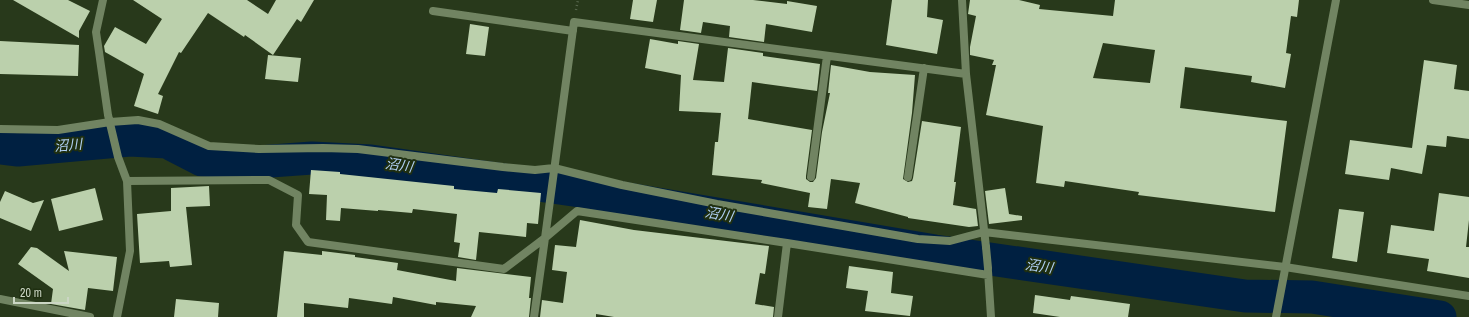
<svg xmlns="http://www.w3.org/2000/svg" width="1469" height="317" viewBox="0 0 1469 317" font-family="'Archivo Narrow','Noto Sans JP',sans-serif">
<rect width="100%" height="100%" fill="#28391b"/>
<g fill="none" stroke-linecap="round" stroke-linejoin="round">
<path stroke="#002041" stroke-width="33" d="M0,148L18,150L130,140L167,142L202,160L244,163L312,158L371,161L580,191L935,251L1245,296L1312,297L1440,317"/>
</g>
<path fill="#bbd0ac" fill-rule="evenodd" d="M13,0H68L90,11L79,31V38Z
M133,0H247L268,14L276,0H314L301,22L297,19L273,55L245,35L244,37L208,13L181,53L179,52L158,94L163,96L158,114L134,106L144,74L105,52L104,46L115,27L146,44L162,19Z
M633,0H657L653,22L630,19Z
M684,0H753L787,4V1L817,6L812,32L766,24L764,42L729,37L730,26L703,22L701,33L680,30Z
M892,0H928L927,17L943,20L937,54L886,45Z
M970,0H1019L1040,5L1039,9L1113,16L1115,0H1299L1297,17L1291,16L1286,53L1291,54L1285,88L1251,82L1252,76L1185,67L1180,108L1287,121L1275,212L1138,195L1139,192L1065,181L1064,187L1036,183L1043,126L986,115L996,65H992L994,60L970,55V47L976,16L968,14ZM1103,43L1155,50L1150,83L1093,78Z
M470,24L489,27L485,56L466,54Z
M650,39L678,44V41L699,44L693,80L724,82L728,48L763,53V56L820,64L817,91L752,82L748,119L812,130L806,176V179L810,182H813L816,178L822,132L830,93H828L831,65L870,72L915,75L912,113L903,179L908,182L912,181L913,178L922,121L961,127L954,182H956L953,205L976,209L978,226L969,227L908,218V217L855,203L860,183L831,179L827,209L808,207L810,193L761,183L762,180L712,175L715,142H718L721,113L679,111L681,75L645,68Z
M0,41L79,45L78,76L0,74Z
M268,55L301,58L298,82L265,79Z
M1424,60L1457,65L1454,89L1469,91V139L1447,136L1446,147L1427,145L1422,174L1391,168L1389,180L1345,174L1350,140L1412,148Z
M311,170L340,172V174L454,186V189L497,193L498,189L541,193L538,224L527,223L526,237L479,232L476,260L458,257L460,243L454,242L457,214L413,209L412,213L378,210V211L341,208L340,221L326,220L327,195L309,194Z
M209,186L210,206L186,207L192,265L170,267L169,261L140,263L137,214L171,211V188Z
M95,188L103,220L59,231L51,199Z
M1005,188L1009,214L1022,216V220L989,224L985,191Z
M5,191L33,203L44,200L31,231L0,218V202Z
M1439,193L1469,197V220L1466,247H1469V278L1427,271L1429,259L1387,253L1391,225L1434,231Z
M1339,209L1364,212L1357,262L1332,258Z
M580,220L634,230L769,246L765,274L760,273L755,304L774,307L773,317H614L596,314V317H540L542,300L563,303L567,272L552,270L555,245L576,247Z
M31,247L37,248L69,271L64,251L117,257L113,291L88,288L85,310L51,304L53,289L18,264Z
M284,251L322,255V251L355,255V257L398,263L397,270L456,281L457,268L531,277L529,298H531L529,317H471L476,306L436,302V305L393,297L392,304L349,298L348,308L304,303V317H277Z
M849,266L893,272L891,293L913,296L910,316L865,311L868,291L846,288Z
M1035,295L1070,300L1071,296L1130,304L1128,317H1060L1033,313Z
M176,299L219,303L218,317H174Z"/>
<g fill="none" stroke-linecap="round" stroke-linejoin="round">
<path stroke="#59684e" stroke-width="2.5" stroke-dasharray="1 3" stroke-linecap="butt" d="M576,10L578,0"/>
<path stroke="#718462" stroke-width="8" d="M103,0L96,32L99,52L108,115L118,157L127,181L130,251L117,317
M962,0L966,74L986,247
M1433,0L1469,5
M433,11L573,31
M0,129L58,130L110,122L138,120L159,124L209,146L259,149L323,148L358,149L503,167L535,170L554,168L622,185L717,204L918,239L950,241L984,232L1285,267L1469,296
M811,177L827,56
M908,177L924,68
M127,181L269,180L298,195L296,225L308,242L504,269L545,238L574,22L966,74
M787,243L988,275
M988,271L991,317
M0,299L90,317
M534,317L545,238L577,211L787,243L778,317"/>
<path stroke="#718462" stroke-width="8" d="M986,247L988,268"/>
<path stroke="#718462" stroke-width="8" d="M1276,317L1336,0"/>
</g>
<g text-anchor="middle" stroke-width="4" stroke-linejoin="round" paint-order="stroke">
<g font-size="14" font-style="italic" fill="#b1d0f4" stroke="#1f2f11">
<text transform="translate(68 145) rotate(-5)" y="5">沼川</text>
<text transform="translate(399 165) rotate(8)" y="5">沼川</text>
<text transform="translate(719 214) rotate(10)" y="5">沼川</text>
<text transform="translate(1039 266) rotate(8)" y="5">沼川</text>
</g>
</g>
<path d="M14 297v6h54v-6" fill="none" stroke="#cbd6c4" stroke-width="2"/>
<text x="20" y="297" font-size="12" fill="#cbd6c4" stroke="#1f2f11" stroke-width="3" paint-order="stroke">20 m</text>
</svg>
